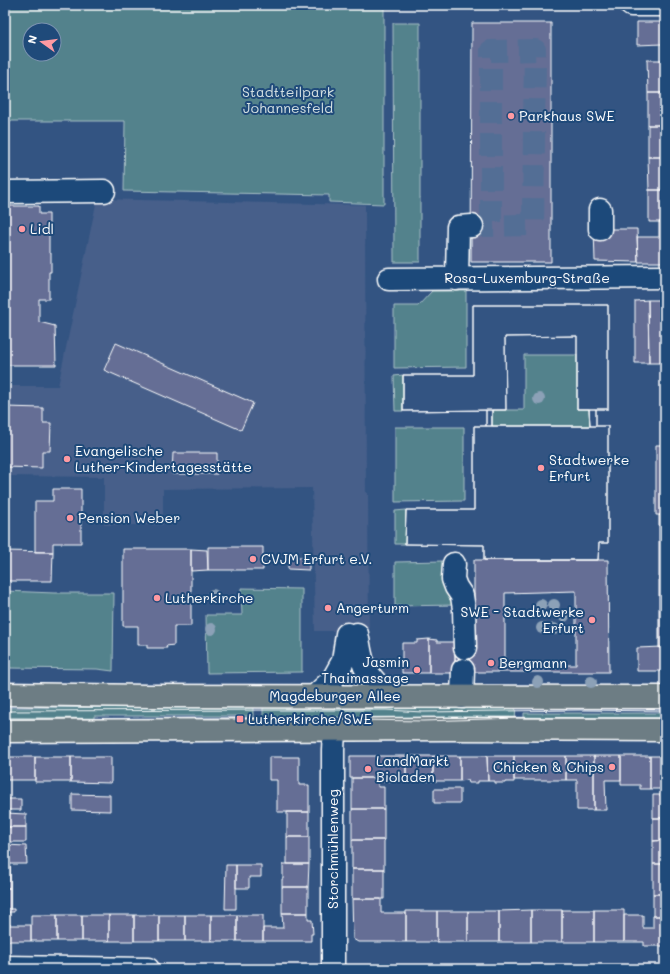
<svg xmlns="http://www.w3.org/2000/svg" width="670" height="974" viewBox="0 0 670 974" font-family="Mali,sans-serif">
<rect width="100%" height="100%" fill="#335482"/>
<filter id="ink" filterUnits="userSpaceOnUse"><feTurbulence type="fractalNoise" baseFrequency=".025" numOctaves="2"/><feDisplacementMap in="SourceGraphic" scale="8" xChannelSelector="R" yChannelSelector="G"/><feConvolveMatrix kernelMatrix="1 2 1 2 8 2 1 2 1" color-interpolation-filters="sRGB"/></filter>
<g filter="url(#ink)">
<path fill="#465f8a" d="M97,199L365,205L366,493H368L369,631H315L312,488L163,489V525H104V477L5,476V386H58Z"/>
<path fill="#53828c" stroke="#a9c0c6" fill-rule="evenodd" d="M5,5H381L384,8V204L329,202V195L124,191L125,121H5ZM30,30H54V54H30Z
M393,23H420V262H394Z
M432,291H466V367L394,368V306H418Z
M524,355H577V409H589L590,426H492V410H524Z
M403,375V411H395L394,376Z
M395,427H464V501L395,502Z
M406,510L405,544H395V511Z
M443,561V572L457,605L395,606V562Z
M241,588L302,589V672L207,673L206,615H242Z
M5,591L54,593H114L113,671L97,669L8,668L5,667Z
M263,702H516L515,724L263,727Z
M163,705H253V716H94V721H5V708L162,707Z
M524,713H665V721H524Z"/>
<path fill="#656e95" stroke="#fff" fill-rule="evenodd" d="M637,22H665V60H662V44L637,45Z
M472,23H551V262H471Z
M647,60H665V93H648Z
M648,93H665V125H648Z
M648,125H665V157H648Z
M648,157H665V190H649Z
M649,190H665V222H649Z
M5,206H39V214H49V253H51V272H49V299H39V322L55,326L56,365H5Z
M659,222H665V262H638L637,237H659Z
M594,229H637L638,262L595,261Z
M648,300H665V363H649Z
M648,300L649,363H635V301Z
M473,305H608V409H596V426H608V543H599L598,560H484V545L405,544L406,510H474V426H486V410L403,411V375H473ZM577,336V409H589L590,426H492V410H506L505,337Z
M473,305H608V409H577V336L505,337L506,410L403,411V375H473Z
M116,343L253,403L241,430L104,370Z
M5,407L43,408V423H51L50,451H42V468L5,467Z
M589,409H596V426H590Z
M486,410H492V426H486Z
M474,426H608V543H599L598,560H484V545L405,544L406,510H474Z
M656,445H665V515H656Z
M173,453H217V474H172Z
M53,489H81V543H53V552H35V501H53Z
M659,515H665V647L659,648Z
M208,547H263V570H208Z
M123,549H191V626H174V645L166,646L167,648H147V645H138V626H123Z
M191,549L207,550L208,570L191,571Z
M5,551L53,552L52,581H5Z
M288,557H309V570L288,569Z
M474,560H608L609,672H474L455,670V648H474ZM576,591V665H505V593Z
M429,639L437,640V642H455V673H429Z
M429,639V673H402V643H417V640Z
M662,647L663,671H637V648Z
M350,756H406V781H378V778H350Z
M406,756H433V781H406Z
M433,756H460V781H433Z
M460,756H487L488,781H478V783H469L468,780L460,781Z
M487,756H514V782H505V783H495V781H488Z
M514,756H566V780H514Z
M566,756H594V810H577V780H566Z
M594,756H621V780H605L606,810H594Z
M621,756H650V789H640V785H621Z
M650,756H665V785H662V789H650Z
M5,757H7V780H5Z
M7,757H35V780H7Z
M35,757H71V782H35Z
M71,757H111V783L71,782Z
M269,757H299V785H309V812H277V780H269Z
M352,778H378V787H384V809H352Z
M434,789H460V803H434Z
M72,794L110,795V811L72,810Z
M653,795H665V818H653Z
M5,799H21V810H5Z
M352,809H384V840H352Z
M287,812H309V837H287Z
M5,813L26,814V827H5Z
M653,818H665V840L653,841Z
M5,827H26V842H5Z
M287,837H309V864H287Z
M352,840H384V869H352Z
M665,840V864H653V841Z
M5,845L26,846L27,864H5Z
M5,864H10V888H5Z
M283,864H309L308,887H282V879H283Z
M653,864H665V894H653Z
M226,865H236V909H225Z
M236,865H261V877H249V888H236Z
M352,869H384V899H352Z
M282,887H308V913H282Z
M5,888H10V909H14V912H5Z
M653,894H665V916H653Z
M352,899H381V913H406V942H358L353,939Z
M531,910H562V942H531Z
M531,910V942H499V911Z
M562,910H594V942H562Z
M594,910H624V942H594Z
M406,911H437V942H406Z
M437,911H468V942H437Z
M468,911H499V942H468Z
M5,912H9V925H31V941H5Z
M282,913H308V920H312L313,934H311V941H263V928H283Z
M31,915H57V941H31Z
M57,915H82V941H57Z
M82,915H109V941H82Z
M109,915H134V941H109Z
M134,915H159V941H134Z
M159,915H185V941H159Z
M185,915H211V941H185Z
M211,915H237V941H211Z
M237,915H263V941H237Z
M624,915H643V928H653V916H665V946H644V942H624Z"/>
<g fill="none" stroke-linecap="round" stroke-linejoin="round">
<path stroke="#526e95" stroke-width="22" stroke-dasharray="22 11" stroke-linecap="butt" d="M472,226L533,225L535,50L491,51V225"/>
<defs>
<path id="minor" d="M631,5H665
M5,192L104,191
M600,210V229
M389,279L665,277
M457,279L458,227L472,226
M454,564L453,579L456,587L462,596L464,609L465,648
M357,634C359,643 360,653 363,662C367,675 379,687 390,696
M315,696L333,679L343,661L347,634
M462,697L463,670
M5,967L148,969
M333,969V751L334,729"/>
<path id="major" d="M5,694L149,696L665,697
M5,731L450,729L665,730"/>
</defs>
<use href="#minor" stroke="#fff" stroke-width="25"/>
<use href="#major" stroke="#fff" stroke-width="25"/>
<use href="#minor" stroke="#1f4a7a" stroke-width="22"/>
<use href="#major" stroke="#6d7d84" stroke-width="22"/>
<path stroke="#fff" stroke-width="1" d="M5,711L286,710H386L423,712L580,710L665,711
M5,718L240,719H286L423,721L519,718H665"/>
</g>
<g fill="#8ca1b7">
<circle cx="539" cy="399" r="6"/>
<circle cx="213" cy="595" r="6"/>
<circle cx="541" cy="605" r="6"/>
<circle cx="554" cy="605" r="6"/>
<circle cx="564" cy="616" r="6"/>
<circle cx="542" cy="628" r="6"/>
<circle cx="211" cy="629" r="6"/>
<circle cx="554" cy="629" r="6"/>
<circle cx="538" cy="682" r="6"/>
<circle cx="591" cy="682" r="6"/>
</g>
</g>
<g fill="#ff9aa2" stroke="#1f4a7a" stroke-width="1.5">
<circle cx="511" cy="116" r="4"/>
<circle cx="22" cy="229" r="4"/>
<circle cx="67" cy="459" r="4"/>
<circle cx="541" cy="468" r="4"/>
<circle cx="70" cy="518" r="4"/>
<circle cx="253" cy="559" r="4"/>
<circle cx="157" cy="598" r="4"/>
<circle cx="328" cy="608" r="4"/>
<circle cx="592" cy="620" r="4"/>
<circle cx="491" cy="663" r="4"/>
<circle cx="417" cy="670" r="4"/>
<rect x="236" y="715" width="8" height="8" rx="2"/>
<circle cx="612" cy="767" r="4"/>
<circle cx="368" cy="769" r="4"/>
</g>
<g text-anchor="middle" stroke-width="4" stroke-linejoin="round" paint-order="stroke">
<g font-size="14" fill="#d4e0e2" stroke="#1f4a7a">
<text x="288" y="97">Stadtteilpark<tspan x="288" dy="16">Johannesfeld</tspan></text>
</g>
<g font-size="14" fill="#fff" stroke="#1f4a7a" text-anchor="start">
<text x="519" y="121">Parkhaus SWE</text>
<text x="30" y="234">Lidl</text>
<text x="75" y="456">Evangelische<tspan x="75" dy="16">Luther-Kindertagesstätte</tspan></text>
<text x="549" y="465">Stadtwerke<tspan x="549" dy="16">Erfurt</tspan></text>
<text x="78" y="523">Pension Weber</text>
<text x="261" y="564">CVJM Erfurt e.V.</text>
<text x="165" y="603">Lutherkirche</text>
<text x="336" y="613">Angerturm</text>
<text x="584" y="617" text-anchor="end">SWE - Stadtwerke<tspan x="584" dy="16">Erfurt</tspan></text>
<text x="409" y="667" text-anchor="end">Jasmin<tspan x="409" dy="16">Thaimassage</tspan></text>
<text x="499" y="668">Bergmann</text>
<text x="248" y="724">Lutherkirche/SWE</text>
<text x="376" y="766">LandMarkt<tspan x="376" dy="16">Bioladen</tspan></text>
<text x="604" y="772" text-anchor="end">Chicken &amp; Chips</text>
</g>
<g font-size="14" fill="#fff" stroke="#1f4a7a">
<text x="527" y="283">Rosa-Luxemburg-Straße</text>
<text x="335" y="701">Magdeburger Allee</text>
<text transform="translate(333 849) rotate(-90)" y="5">Storchmühlenweg</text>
</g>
</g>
<rect width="670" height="974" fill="none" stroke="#1f4a7a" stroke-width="20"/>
<rect x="10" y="10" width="650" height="954" fill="none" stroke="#fff" stroke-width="1.5" filter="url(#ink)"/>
<g transform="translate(42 42) rotate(284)"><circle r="19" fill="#1f4a7a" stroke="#7992af"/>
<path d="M0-3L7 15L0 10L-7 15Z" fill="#ff9aa2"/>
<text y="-6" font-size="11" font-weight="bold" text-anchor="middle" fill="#ffffff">N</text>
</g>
</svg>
